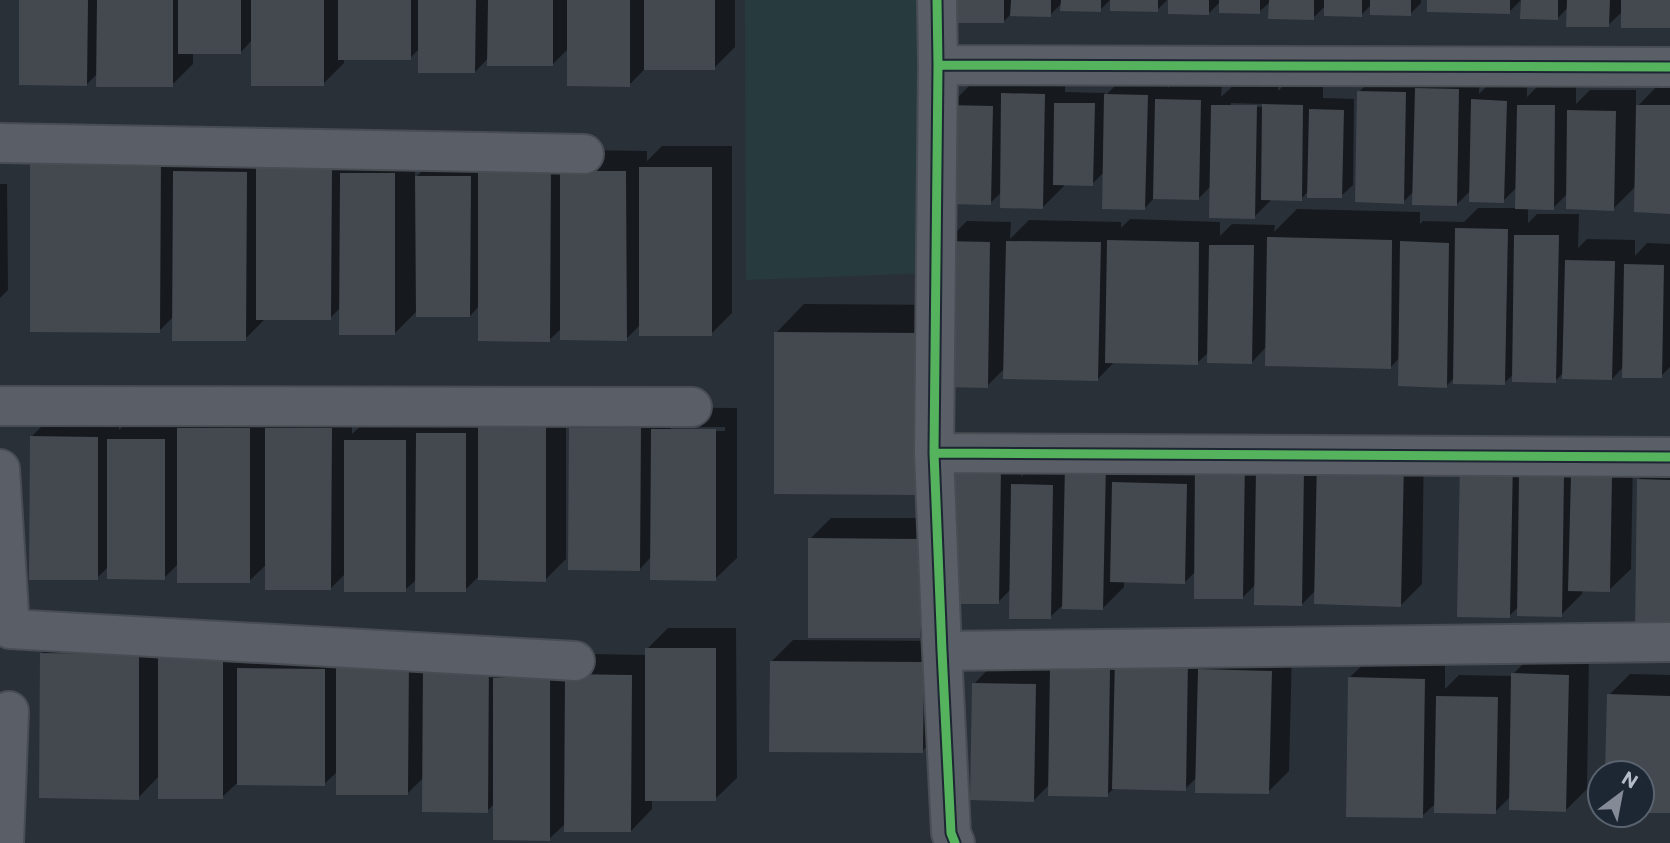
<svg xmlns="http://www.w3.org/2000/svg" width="1670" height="843" viewBox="0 0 1670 843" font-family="Commissioner,sans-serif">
<rect width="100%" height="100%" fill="#2a3038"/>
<path fill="#273a3e" d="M745,0H946L955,272L746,280Z"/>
<path fill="#0007" fill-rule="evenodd" d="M20,0H735V47L714,68H646L629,85L569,48L552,65L489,57L475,72L420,48L410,58H344V63L323,84L253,39L241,52H193V64L172,85L98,73L87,84Z
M957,0H1110L1100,10L1062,3L1050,15H1010L1003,22Z
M1112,0H1167L1157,10Z
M1170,0H1421V3L1410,14L1372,4L1361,15L1326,5L1313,18L1271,1L1259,12L1221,1L1208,14Z
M1429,0H1521L1509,12Z
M1523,0H1670V27L1623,11L1608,25L1568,7L1557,19Z
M1480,68L1479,94L1494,79L1527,80V97L1540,84L1576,85V104L1590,90H1636V108L1659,84L1670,85V212L1636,186L1613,209L1568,193L1553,208L1528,207V223L1537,214H1579L1578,248L1587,239L1635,240V256L1647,243L1670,244V367L1661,376L1624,366L1612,379L1564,372L1555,381L1514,374L1504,383L1455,377L1446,386L1400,357L1390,368L1267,346L1252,362L1209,352L1197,363L1115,361L1097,380L1005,368L987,386L776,333L804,304L945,305L946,242L967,221L1011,222L1010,239L1029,220L1121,222V228L1130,219L1220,222V236L1232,224L1275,225L1274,232L1297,209L1420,212V224L1423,221L1464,222L1478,208H1517V187L1503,201L1471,190L1457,204L1414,191L1403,202L1359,92L1380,71Z
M1024,72L1065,73V92L1105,93V96L1127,74H1168V88L1178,79L1222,80L1221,97L1234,85H1278V91L1285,84H1323V98L1354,99L1353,185L1341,196L1309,190L1301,199L1273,198L1254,217L1211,186L1199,198L1155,197L1145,208L1104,172L1092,184L1064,183V186L1043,207L1002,192L990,203L949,106L970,85L1011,86ZM1231,103L1266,104V107H1231Z
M662,146H732V313L711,334L640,325L626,339L562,328L549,340L480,305L470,316L418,310L394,334L341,307L330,318H266L245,339L174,316L159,331L32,159L415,152V178L438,155L583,150L647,151V161Z
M0,184H7L8,290L0,298Z
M566,398V559L545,580L480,575L465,590L417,579L405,590L346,573L330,589L267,564L249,581L178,564L164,578L108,567L97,578L31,437L52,416L119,417V430L130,419L270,407V426L288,408H352V434L367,420Z
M592,407L737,408V558L715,579L652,556L640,569L570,428ZM671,427H725V431H671Z
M1424,441L1422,584L1401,605L1316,590L1301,605L1256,584L1242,598L1196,571L1185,582L1124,580V587L1103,608L1064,604L1050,617L1011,589L998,602L956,468L1021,448V477L1034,464Z
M1633,455L1631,569L1609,590H1583L1582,594L1561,615L1519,606L1509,616L1461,460Z
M1660,458L1670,459V628L1638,480Z
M831,518H941V616L920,637L810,539Z
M70,626L244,636V663L260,647L445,636H509V664L588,654L647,655V649L668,628H736L737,778L715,799H652V809L631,831L566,823L549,839L495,803L487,811L424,777L408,793L338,771L324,784H236L222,797L159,776L138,798L41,654Z
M793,640L944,641L943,730L922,751L772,661Z
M1292,650L1289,771L1268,792L1197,777L1185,789L1114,788L1107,795L1050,784L1034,800L974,684L995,662Z
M1534,653L1589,654L1587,789L1566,810L1511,796L1495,812L1436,803L1422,816L1349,678L1371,657L1445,658V689L1459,675L1513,676V674Z
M1630,674L1670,675V812L1642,811V773H1607L1609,695Z"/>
<path fill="#444950" d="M19,0H88L87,86L19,85Z
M97,0H173V87H96Z
M178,0H241V54H178Z
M251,0H324V86H251Z
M338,0H411V60H338Z
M418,0H476L475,73H418Z
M488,0H553V66H487Z
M567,0H630V87L567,86Z
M644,0H715V70H644Z
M955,0H1004V23H955Z
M1011,0H1051V17L1010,16Z
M1061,0H1101V12L1060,11Z
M1110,0H1158V12L1110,11Z
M1168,0H1209V15L1168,14Z
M1219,0H1260V14L1219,13Z
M1269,0H1314V20L1268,19Z
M1324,0H1362V17L1324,16Z
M1370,0H1411V16L1370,15Z
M1427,0H1510V14L1427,12Z
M1521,0H1558V20L1520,19Z
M1567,0H1610L1609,27H1566Z
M1621,0H1670V28H1621Z
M1415,88L1459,89L1457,206L1412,205Z
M1357,91L1406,92L1404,204L1355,202Z
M1001,93L1045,94L1043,209L1000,208Z
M1104,94L1148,95L1145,210L1102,209Z
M1155,99L1201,100L1199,200L1153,199Z
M1471,99L1507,101L1504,203L1469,202Z
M1054,103H1095L1093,186L1053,185Z
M1262,104L1303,105L1302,201L1261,200Z
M947,105L993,106L991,205L945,204Z
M1211,105H1257L1255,219L1209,218Z
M1517,105H1555L1554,210L1515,209Z
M1636,105H1670V214L1634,212Z
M1309,109L1344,110L1342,198H1307Z
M1567,110L1616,111L1614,211L1566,209Z
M30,159H161L160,333L30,332Z
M478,163L551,164L550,342L478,341Z
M256,167H332L331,320H256Z
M639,167H712V336H639Z
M173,171L247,172L246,341H172Z
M560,171H626L627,341L560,340Z
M340,173H395V335H339Z
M415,176H471L470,317H416Z
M1455,228L1508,229L1505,385L1453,384Z
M1514,235H1559L1556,383L1512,382Z
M1267,237L1392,240L1391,369L1265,366Z
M1107,240L1199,242L1198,365L1105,363Z
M944,241L990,242L988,388L942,387Z
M1006,241L1101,242L1098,381L1003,379Z
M1400,241L1449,243L1447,388L1398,386Z
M1209,245H1254L1252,364L1207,363Z
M1565,260L1615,261L1612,380L1562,379Z
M1624,264L1664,265L1662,378H1622Z
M774,332L922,333V495L774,494Z
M478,419H546V582L478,580Z
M177,428H250V583H177Z
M265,428H332L331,590H265Z
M569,428H641L640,571L568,570Z
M651,429H716V581L650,580Z
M416,433H466V592H415Z
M30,436L98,437V580H29Z
M107,439H165V580L107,579Z
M344,440H406V592H344Z
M1195,458L1245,459L1243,599H1194Z
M1317,459L1404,462L1401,607L1314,604Z
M1460,459L1513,460L1510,618L1457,617Z
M1065,464H1106L1103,610L1062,609Z
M954,467L1001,468L999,604H952Z
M1256,468L1304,470L1302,606L1254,605Z
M1519,475L1564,476L1562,617L1517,616Z
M1571,475L1612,476L1610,592L1568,591Z
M1637,479L1670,480V630L1635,629Z
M1112,482L1187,484L1185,584L1110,582Z
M1011,484L1053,485L1051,619H1009Z
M808,538L920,539V638H808Z
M645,648H716V801H645Z
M40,653L139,654V800L39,798Z
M336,654L409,656L408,795H336Z
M158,656H223V799H158Z
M423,657H489L488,813L422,812Z
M1115,658L1188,659L1186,791L1112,789Z
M770,661L924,662L923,753L769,752Z
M237,668L325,669V786L237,785Z
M1050,669L1110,670L1108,797L1048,796Z
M1198,669L1272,671L1269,794L1195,793Z
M1511,673L1569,675L1566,812L1509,810Z
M565,674L632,675L631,832H564Z
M1348,677L1425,679L1423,818L1346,817Z
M493,678H550V841L493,840Z
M972,683L1036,684L1034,802L970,800Z
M1607,694L1670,696V813H1642V773H1605Z
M1436,696L1498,697L1496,814L1434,813Z"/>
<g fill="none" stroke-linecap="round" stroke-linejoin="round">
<defs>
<path id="minor" d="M937,0L938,65L934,453L942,651L951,833L955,843
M938,65L1670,67
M0,143L584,154
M0,406L692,407
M934,453L1670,457
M0,469L10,629L575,661
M942,651L1670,642
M4,843L9,711"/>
</defs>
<use href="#minor" stroke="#484c53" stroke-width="42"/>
<use href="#minor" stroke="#5a5e66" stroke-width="38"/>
<defs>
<path id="cycleway" d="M937,0L938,65L934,453L942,651L951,833L955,843
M938,65L1670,67
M934,453L1670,457"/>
</defs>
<use href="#cycleway" stroke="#1d2633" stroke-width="13"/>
<use href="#cycleway" stroke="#56b35d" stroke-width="9"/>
</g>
<g transform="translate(1621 794) rotate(32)"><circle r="33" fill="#1d2633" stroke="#59626f" stroke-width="2"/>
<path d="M0-5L12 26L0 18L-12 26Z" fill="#848b96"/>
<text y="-10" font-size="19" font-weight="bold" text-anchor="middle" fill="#b4bcc9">N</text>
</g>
</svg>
